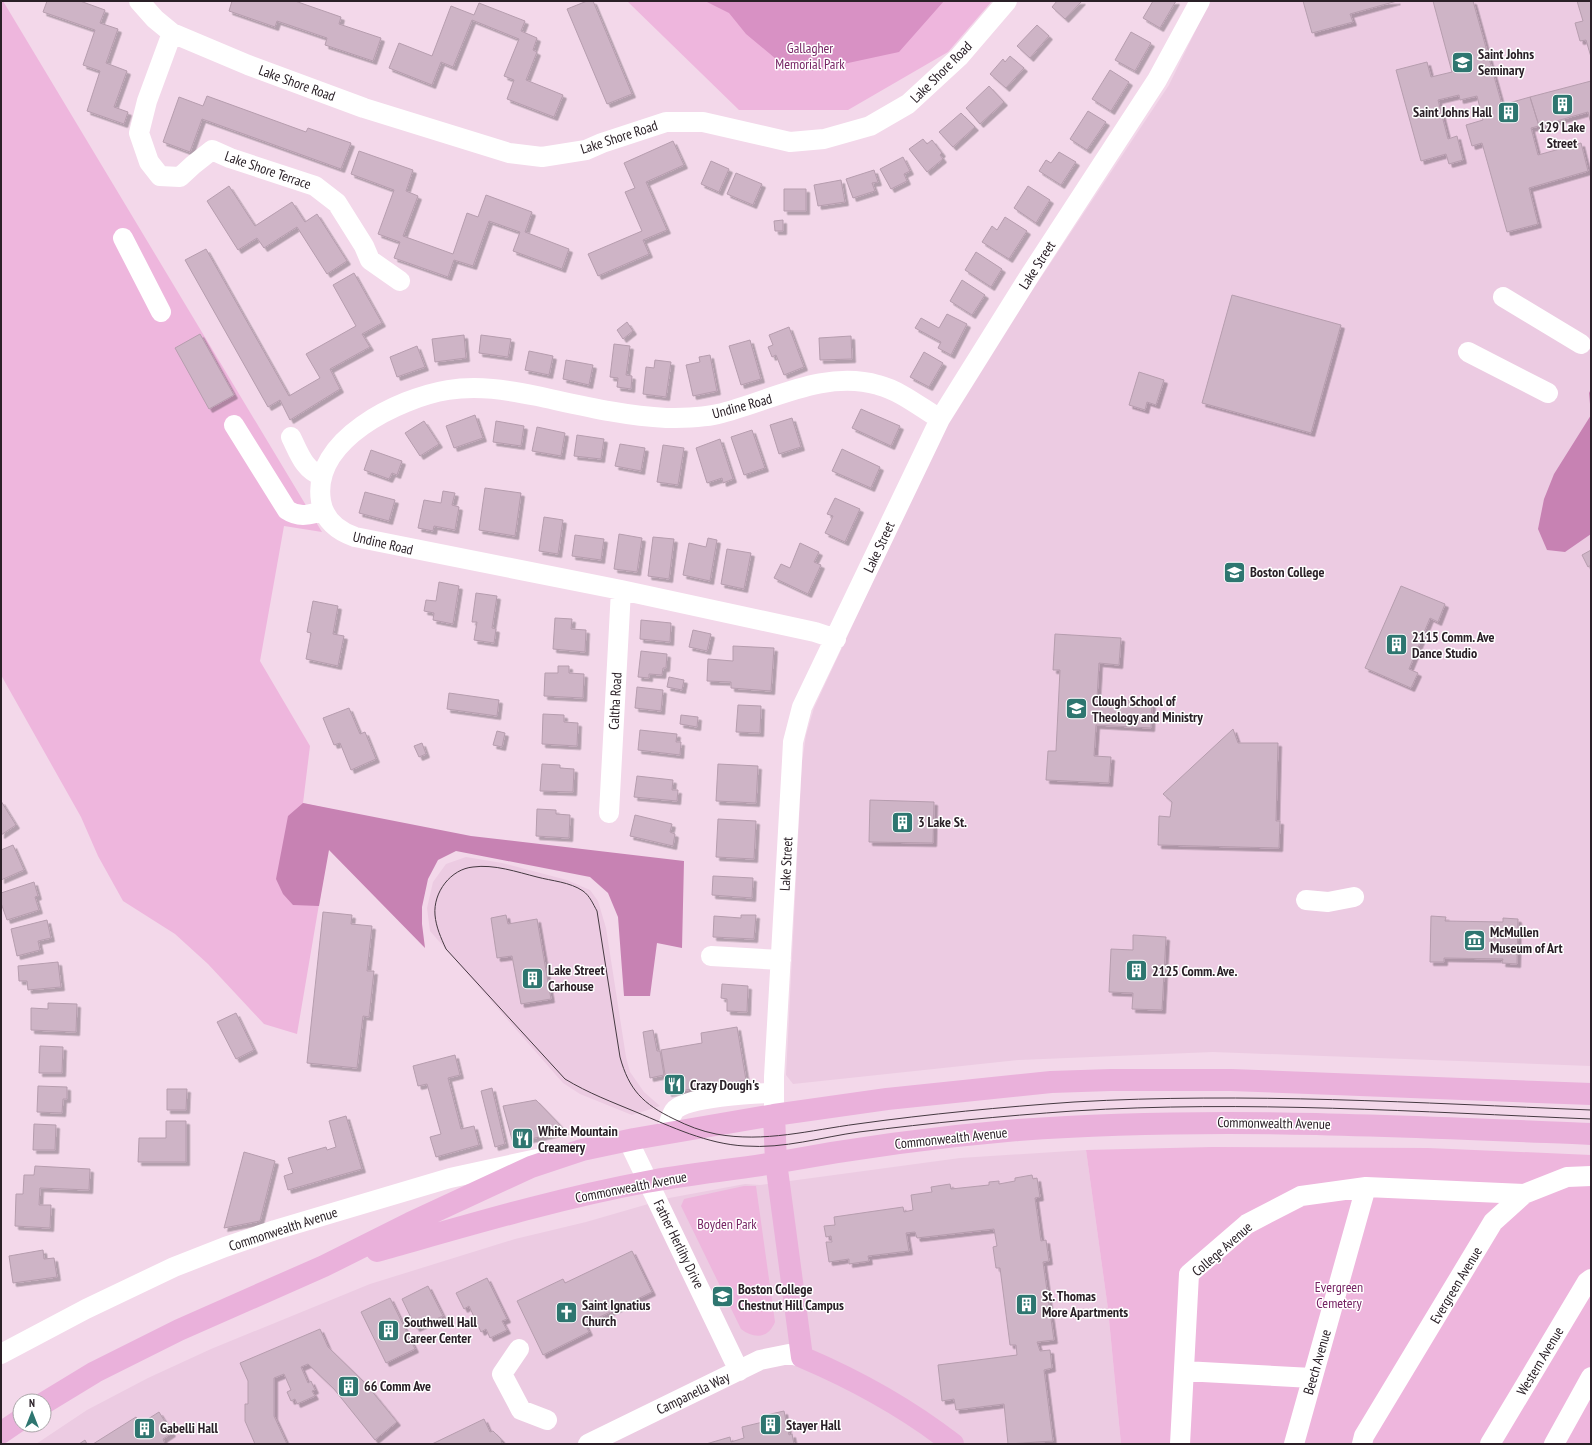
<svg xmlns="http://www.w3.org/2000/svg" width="1592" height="1445" viewBox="0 0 1592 1445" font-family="'PT Sans Narrow',sans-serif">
<defs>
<filter id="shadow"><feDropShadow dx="3.5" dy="3.5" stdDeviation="0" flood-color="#0004"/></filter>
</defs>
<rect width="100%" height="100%" fill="#f3d8ea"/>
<path fill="#eccbe2" d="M1210,1H1591V1066L1213,1052L1019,1060L793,1084L786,1075L802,762L806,735L814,708L941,435L1002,336L1169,85Z
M466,857L502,863L567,880L590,890L598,901L606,928L626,1057L630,1072L644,1092L660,1106L632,1115L580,1094L563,1083L430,931L427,908L433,882L446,864Z
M1086,1150L1108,1309L1121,1444H36L87,1410L148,1378L211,1349L370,1284L515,1239L586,1222L669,1198L745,1184L760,1185L960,1158Z"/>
<path fill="#eeb6dd" d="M1,1H3L322,532L284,526L260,661L310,746L303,803L335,810L297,1034L264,1024L208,964L175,934L123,901L98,856L81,817L1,675Z
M627,1H992L948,52L848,110H739Z
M1212,1147L1428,1148L1591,1155V1444H1121L1108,1309L1086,1150Z
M744,1186H756L775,1322C768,1339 754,1339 741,1329L681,1206L684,1199Z"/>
<path fill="#c782b3" d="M1591,389V534L1565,552L1547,550L1538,529L1544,499L1554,474L1591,415L1589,393Z
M303,803L471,836L684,861L682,948L657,943L650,996H624L618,917L608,893L590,877L456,851L438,860L428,879L422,907V924L425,948L329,850L319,906L293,905L283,894L276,879L288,816Z"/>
<path fill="#d891c4" d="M705,1H944L899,52L811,71L776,59L746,34L729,13Z"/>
<path fill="#ceb4c6" stroke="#b69dae" filter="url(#shadow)" d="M47,1H80L105,10L100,23L118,29L106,63L127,71L114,107L128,112L124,124L87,111L100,71L83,65L95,30L43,12Z
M232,1H295L341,17L339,24L381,38L373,61L325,45L327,38L277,21L275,27L229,11Z
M587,1H593L632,94L607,104L567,9Z
M1057,1H1082L1065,19L1052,7Z
M1153,1H1176L1160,28L1143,18Z
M1303,1H1397L1350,14L1353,22L1312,33Z
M1433,1H1473L1502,105L1530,97L1539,126L1531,128L1538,155L1581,143L1588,171L1529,188L1538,224L1507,232L1482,143L1472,146L1466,125L1483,120L1477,96L1460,100L1459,95L1438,100L1448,139L1457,136L1463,160L1449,164L1446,154L1421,161L1396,70L1427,62L1431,77L1452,72Z
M1577,1H1591V57L1586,40L1580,41L1575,23L1583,21Z
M479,3L525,21L521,31L537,38L533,50L537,52L526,80L563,95L554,117L507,99L514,80L504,76L519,39L472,20L453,67L441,62L432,85L389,68L399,43L432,56L451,6L474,15Z
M1037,25L1049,36L1030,58L1017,46Z
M1131,32L1151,43L1135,71L1115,60Z
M1010,56L1024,68L1006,88L990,74L1003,59L1005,62Z
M1110,70L1129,82L1111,111L1092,99Z
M1591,81V124L1588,112L1539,126L1530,97Z
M989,86L1004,102L980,124L966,108Z
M207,96L306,132L308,128L351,143L341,169L202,119L190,152L163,142L179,97L203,106Z
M1088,111L1106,122L1087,150L1070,139Z
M961,113L975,127L953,147L939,132Z
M923,139L927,144L932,140L942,153L940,155L943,159L927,172L909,149Z
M673,141L684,165L646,182L667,230L643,240L649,254L598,276L588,254L642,231L625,192L635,188L624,163Z
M359,151L413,170L406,191L418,196L403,236L453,254L467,213L478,217L486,195L532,212L525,232L569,249L562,269L513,251L520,232L489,221L473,266L454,260L448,277L394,258L400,242L378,234L394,190L351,174Z
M1059,152L1076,162L1061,185L1039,171L1046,160L1051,163Z
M903,157L910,171L904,174L907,181L891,189L880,169Z
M711,161L729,169L719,192L701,184Z
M874,170L878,182L872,183L875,191L853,198L846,179Z
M736,173L762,184L753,205L727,194Z
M841,180L845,202L818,206L814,185Z
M229,186L255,226L292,202L305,222L317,214L347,261L327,274L297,227L264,248L257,238L238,250L207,201Z
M1028,186L1050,200L1036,223L1014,208Z
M784,189H806V211H784Z
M1005,217L1027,231L1009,259L982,242L992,226L997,230Z
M783,220V231H775L774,221Z
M206,249L289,396L320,378L306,354L356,326L333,285L354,273L382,323L362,334L370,347L330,369L340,389L290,420L280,400L268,407L185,260Z
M976,252L1002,269L991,287L965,270Z
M962,280L985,295L972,315L950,301Z
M1232,295L1341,325L1311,433L1202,403Z
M947,314L967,324L951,355L938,348L941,342L915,328L921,318L939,328Z
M627,322L633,331L623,339L617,330Z
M789,327L804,367L784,375L776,355L772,357L768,347L773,345L769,335Z
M200,334L234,395L209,409L175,348Z
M464,335L466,358L435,362L432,339Z
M481,335L511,339L508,357L479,353Z
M851,336L852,359L820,360L819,338Z
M750,340L761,379L741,385L729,346Z
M614,344L630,346L626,375L632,376L631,389L617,387L618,378L610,377Z
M417,346L425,367L397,377L390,357Z
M529,351L553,356L549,375L525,370Z
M924,352L943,363L929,387L910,377Z
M710,355L717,391L693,396L686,365L700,362L699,357Z
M566,360L593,365L589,385L563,379Z
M655,360L671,362L666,397L643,394L646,367L654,368Z
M1139,372L1164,380L1156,405L1147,402L1145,410L1129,405Z
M861,409L900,426L891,446L852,428Z
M475,415L483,438L454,448L446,426Z
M792,418L801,447L779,454L770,425Z
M424,421L439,444L420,456L405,433Z
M496,421L524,426L521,446L493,442Z
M537,427L565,433L561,456L532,451Z
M752,430L765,468L744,475L731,437Z
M577,435L604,439L601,459L574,456Z
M720,439L733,479L723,483L722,478L707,483L696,448Z
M620,444L645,448L641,471L615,466Z
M663,445L684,448L678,485L657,482Z
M842,449L880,467L871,488L832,471Z
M371,450L402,461L397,475L392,473L389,479L364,470Z
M485,488L521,493L515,536L479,530Z
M443,491L455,493L452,505L459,507L455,530L434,526L433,531L418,528L424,500L441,503Z
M365,492L395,500L389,521L359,513Z
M835,498L860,509L845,542L825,533L833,516L827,514Z
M544,517L563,520L558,554L539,551Z
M619,534L642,538L637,572L614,569Z
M575,535L604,539L601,560L572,556Z
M653,537L674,539L669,579L648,576Z
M708,538L717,540L710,581L683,575L689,543L706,547Z
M800,543L819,552L814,562L821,565L808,594L774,578L781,564L790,568Z
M727,549L751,553L744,589L721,584Z
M1591,550V565L1588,567L1582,555Z
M439,582L459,586L453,624L433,620L434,613L424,611L426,600L436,601Z
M1401,586L1445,604L1438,622L1430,618L1409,669L1418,673L1411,688L1365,668Z
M476,593L497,596L492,628L496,629L494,643L474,640L477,622H472Z
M313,601L338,606L333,634L344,636L338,666L306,659L311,633L307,632Z
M555,618L572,619L571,629L586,630L585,652L553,649Z
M641,620L671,623L670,642L640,639Z
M693,630L711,634L707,651L689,647Z
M1055,634L1121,638L1119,665L1099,663L1097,698L1152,702L1151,728L1096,725L1094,756L1111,757L1109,783L1046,780L1048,751H1056L1060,670H1053Z
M733,646L774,648L771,691L731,688V682L707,681L708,659L733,661Z
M641,651L667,654L666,668H663L662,675L649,674V678L638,677Z
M558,666H569V673L584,674L583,698L544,696L545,673H558Z
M669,677L684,680L682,690L667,687Z
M637,687L663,690L661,711L635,708Z
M449,693L499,700L497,716L447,709Z
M738,705L761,706L760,733L736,732Z
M349,708L360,734L365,732L376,759L351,770L340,743L334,745L323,718Z
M543,714L564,715V722L578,723L577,746L542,744Z
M681,715L698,717L697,727L680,724Z
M1233,729L1238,743H1278L1276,821H1280L1279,848L1158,845L1159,816L1170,817L1172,802L1163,794Z
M640,730L677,734L676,742H681L680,755L638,750Z
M497,731L505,733L502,747L493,745Z
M422,743L426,754L419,757L414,746Z
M542,764L560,765V768L574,769L573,792L540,791Z
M718,764L758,766L756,803L716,801Z
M637,776L673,780L672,790H678L677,801L634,797Z
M870,800L934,802L933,843L869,842Z
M1,801L16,825L1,835Z
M537,809L556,810V814L570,815L569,838L536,836Z
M635,815L672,824L670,832L675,834L673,846L630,836Z
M718,819L756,821L754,859L716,857Z
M13,845L24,870L1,880V850Z
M713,876L753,878L752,898L712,895Z
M34,882L38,896L35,897L39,910L7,920L1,903V893Z
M323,912L352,915L351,924L372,926L367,971H374L369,1017L363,1016L357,1068L307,1063Z
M506,915L508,924L537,919L551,999L521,1004L512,956L497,958L491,918Z
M741,915H756L754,939L713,937L714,916L741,918Z
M1431,916L1446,917L1445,921L1503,922V918L1518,919L1517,964L1502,963L1503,959L1444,958V962H1430Z
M47,920L51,938L38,941L40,950L17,956L11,929Z
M1133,935L1166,937L1162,1010L1132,1009L1133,993L1109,992L1111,949L1133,950Z
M58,962L61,987L28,990L27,981H19L18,966Z
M722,984L748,986L747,1012L727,1011V999L721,998Z
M48,1003L77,1004L76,1032L31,1030V1008L48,1009Z
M236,1013L254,1050L236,1059L217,1022Z
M737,1027L746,1080L668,1093L661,1050L702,1043L701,1033Z
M653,1030L657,1051H660L664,1075L650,1078L643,1032Z
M40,1046L63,1047L62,1073H39Z
M455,1055L460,1075L448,1078L461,1129L474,1126L479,1145L436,1157L430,1137L441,1134L427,1084L418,1086L413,1066Z
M38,1086L67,1087V1099H63L62,1113L37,1112Z
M492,1088L505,1144L495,1147L481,1091Z
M167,1089H187L186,1110H167Z
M536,1100L566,1131L513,1143L503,1106Z
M346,1116L362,1169L288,1190L284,1176L293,1173L288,1158L326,1147L327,1150L336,1147L329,1121Z
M166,1121H186V1162H138L139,1138H166Z
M34,1124L56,1125L55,1150H33Z
M244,1152L275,1161L260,1221L224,1228Z
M35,1166L90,1169L89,1190L40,1188L39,1205H51L50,1228L15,1226L16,1194H23L24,1175H34Z
M1032,1175L1033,1179L1037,1178L1040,1197L1035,1198L1041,1241L1046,1240L1049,1261L1043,1262L1054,1340L1037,1342L1040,1351L1050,1350L1052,1368L1044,1370L1053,1441L1008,1444L1004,1404L956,1410L954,1399L942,1401L938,1365L1017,1355L1016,1345H1010L1000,1268H996L993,1247L997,1246L994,1229L917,1238L915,1232L906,1233L909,1251L868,1256L869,1261L849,1264V1259L829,1262L826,1242H832L831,1236L826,1237L824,1226L835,1225L834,1217L903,1207L904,1212L913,1210L911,1195L932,1192L931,1187L950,1184L951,1189L989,1185V1182L999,1181V1184L1015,1181V1178Z
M43,1250L44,1259L54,1258L57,1277L13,1283L9,1256Z
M632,1251L652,1292L585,1324L589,1332L543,1355L517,1301L563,1279L565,1283Z
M487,1278L507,1319L502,1321L507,1330L490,1338L486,1329L481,1332L469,1306L464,1309L456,1293Z
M428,1286L443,1316L416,1328L402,1299Z
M390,1298L415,1349L386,1363L361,1312Z
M320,1329L328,1347L366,1384L397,1422L375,1440L334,1389L308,1364L301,1367L308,1383L311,1381L315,1390L312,1391L315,1396L297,1404L295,1399L291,1401L287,1392L291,1390L284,1374L274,1378V1416L287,1444H255L245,1421V1404H248V1381L240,1363Z
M784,1411L789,1435L792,1434L794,1444H706L730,1437L731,1442L744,1438L742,1427L763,1422L762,1416Z
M159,1412L172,1433L163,1439L165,1444H93L136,1417L140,1424Z
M484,1419L490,1432L493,1431L501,1439L502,1444H432Z
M85,1440L87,1444H79Z"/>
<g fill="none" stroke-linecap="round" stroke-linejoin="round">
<path stroke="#fff" stroke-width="20" d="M139,1L155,19L172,33L248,65L364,108L509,153L542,157L586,150L602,143L666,122H703L790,142L824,139L870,126L908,104L959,57L1007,1
M172,33L147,101L139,133L149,162L160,176L180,177L193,165L212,150L230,158L315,186L337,203L364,246L370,260L400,281
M123,238L161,312
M1503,297L1581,344
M1468,352L1548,393
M234,425L287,510C299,518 311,515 323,510
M291,437C299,453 304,470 322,476
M836,639L815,632L621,590L355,537C338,531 324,520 321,501C311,440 399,398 448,390C478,385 507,390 537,396C579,405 623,416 666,418C683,418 702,418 718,414C769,402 824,369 878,385C901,391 920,407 940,419
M609,813L621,590
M1306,900L1328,902L1354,897
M711,956L781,960
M774,1115V1077L792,761L793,742L802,707L940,419L1030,275L1157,80L1200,1
M666,1134C668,1127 670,1117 674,1111C683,1097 756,1093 773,1093
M628,1140L739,1371
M519,1349L502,1374L521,1410L547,1420
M1,1354L86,1309L174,1267L225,1247L275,1230L450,1178L537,1159
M1184,1371L1312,1378
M588,1444L760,1360L789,1354L802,1357
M1180,1444L1189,1274L1247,1224L1301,1196L1366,1187L1524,1194
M1294,1444L1366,1187
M1362,1444L1364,1436L1493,1222L1524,1194L1567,1177L1591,1176
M1490,1444L1587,1282L1591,1279
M1554,1444L1591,1377"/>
<path stroke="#eab1db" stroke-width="22" d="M774,1115L776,1162L802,1357C856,1380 907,1408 953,1444
M377,1251C466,1226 555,1199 646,1182C688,1174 731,1170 774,1163C855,1148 936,1137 1018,1130C1209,1116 1400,1126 1591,1134
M44,1403L95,1372L179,1330L324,1266L410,1223L531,1167L582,1150L634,1139L774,1115L887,1099L1051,1082L1111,1080H1231L1591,1094
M1,1433L20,1420"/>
<path stroke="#453941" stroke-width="1" d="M1591,1110C1419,1103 1246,1092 1074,1102C1002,1107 929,1114 857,1124C811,1130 764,1143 716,1134C701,1131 688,1126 674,1119C643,1104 629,1090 620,1057L597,911C593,904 590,896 583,891C570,882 552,881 537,877C517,872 494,864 473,867C451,869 433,892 435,915C436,927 441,938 446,949L565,1079C588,1093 612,1102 636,1112C672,1127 707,1144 745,1146C784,1149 822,1137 859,1132C930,1123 1002,1116 1073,1111C1246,1100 1419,1112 1591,1119"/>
</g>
<defs>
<symbol id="school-square" viewBox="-11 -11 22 22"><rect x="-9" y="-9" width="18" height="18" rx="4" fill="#2e7670" stroke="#fff"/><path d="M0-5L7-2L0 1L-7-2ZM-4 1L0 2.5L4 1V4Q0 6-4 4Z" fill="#fff"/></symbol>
<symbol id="building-square" viewBox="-11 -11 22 22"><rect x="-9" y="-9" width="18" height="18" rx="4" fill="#2e7670" stroke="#fff"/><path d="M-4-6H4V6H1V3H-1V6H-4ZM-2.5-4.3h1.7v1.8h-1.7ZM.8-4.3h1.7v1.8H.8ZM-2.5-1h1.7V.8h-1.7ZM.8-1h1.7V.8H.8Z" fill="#fff"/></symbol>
<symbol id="university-square" viewBox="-11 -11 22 22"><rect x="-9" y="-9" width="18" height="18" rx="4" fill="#2e7670" stroke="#fff"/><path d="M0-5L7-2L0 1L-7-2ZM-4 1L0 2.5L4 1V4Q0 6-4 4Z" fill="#fff"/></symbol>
<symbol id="museum-square" viewBox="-11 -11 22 22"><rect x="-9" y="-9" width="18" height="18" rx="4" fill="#2e7670" stroke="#fff"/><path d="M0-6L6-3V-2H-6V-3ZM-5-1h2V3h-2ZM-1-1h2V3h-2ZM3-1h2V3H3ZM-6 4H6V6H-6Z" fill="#fff"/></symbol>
<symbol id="restaurant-square" viewBox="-11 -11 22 22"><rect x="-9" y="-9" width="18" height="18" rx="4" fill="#2e7670" stroke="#fff"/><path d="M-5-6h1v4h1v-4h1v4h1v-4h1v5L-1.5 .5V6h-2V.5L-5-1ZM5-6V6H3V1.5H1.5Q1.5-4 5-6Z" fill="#fff"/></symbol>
<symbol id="church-square" viewBox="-11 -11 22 22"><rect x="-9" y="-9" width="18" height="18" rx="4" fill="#2e7670" stroke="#fff"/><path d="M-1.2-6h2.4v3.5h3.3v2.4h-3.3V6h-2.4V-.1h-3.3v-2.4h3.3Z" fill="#fff"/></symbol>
</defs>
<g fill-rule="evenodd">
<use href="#school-square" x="1450" y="50" width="25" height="25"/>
<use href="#building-square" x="1550" y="92" width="25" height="25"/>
<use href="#building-square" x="1496" y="100" width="25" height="25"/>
<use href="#university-square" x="1222" y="560" width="25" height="25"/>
<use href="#building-square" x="1384" y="632" width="25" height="25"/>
<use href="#university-square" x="1064" y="696" width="25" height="25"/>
<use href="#building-square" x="890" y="810" width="25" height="25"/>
<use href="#museum-square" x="1462" y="928" width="25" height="25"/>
<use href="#building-square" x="1124" y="958" width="25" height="25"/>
<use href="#building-square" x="520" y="966" width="25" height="25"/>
<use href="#restaurant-square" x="662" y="1072" width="25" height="25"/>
<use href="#restaurant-square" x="510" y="1126" width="25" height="25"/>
<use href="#university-square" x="710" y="1284" width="25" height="25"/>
<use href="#building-square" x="1014" y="1292" width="25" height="25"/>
<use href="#church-square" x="554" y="1300" width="25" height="25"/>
<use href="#building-square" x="376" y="1318" width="25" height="25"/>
<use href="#building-square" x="336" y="1374" width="25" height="25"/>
<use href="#building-square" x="758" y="1412" width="25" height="25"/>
<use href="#building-square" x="132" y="1416" width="25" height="25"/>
</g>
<g text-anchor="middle" stroke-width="3" stroke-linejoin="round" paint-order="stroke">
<g font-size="14" fill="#752363" stroke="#fff">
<text x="810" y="53">Gallagher<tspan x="810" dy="16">Memorial Park</tspan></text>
<text x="727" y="1229">Boyden Park</text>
<text x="1339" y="1292">Evergreen<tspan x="1339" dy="16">Cemetery</tspan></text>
</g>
<g font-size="14" font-weight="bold" fill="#2a2027" stroke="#fff" text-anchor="start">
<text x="1478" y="59">Saint Johns<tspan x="1478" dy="16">Seminary</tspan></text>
<text x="1492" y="117" text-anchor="end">Saint Johns Hall</text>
<text x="1562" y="132" text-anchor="middle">129 Lake<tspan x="1562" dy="16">Street</tspan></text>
<text x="1250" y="577">Boston College</text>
<text x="1412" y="642">2115 Comm. Ave<tspan x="1412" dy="16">Dance Studio</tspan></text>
<text x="1092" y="706">Clough School of<tspan x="1092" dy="16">Theology and Ministry</tspan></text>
<text x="918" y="827">3 Lake St.</text>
<text x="1490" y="937">McMullen<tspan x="1490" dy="16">Museum of Art</tspan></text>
<text x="548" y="975">Lake Street<tspan x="548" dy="16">Carhouse</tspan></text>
<text x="1152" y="976">2125 Comm. Ave.</text>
<text x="690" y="1090">Crazy Dough's</text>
<text x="538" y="1136">White Mountain<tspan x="538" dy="16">Creamery</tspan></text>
<text x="738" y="1294">Boston College<tspan x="738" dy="16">Chestnut Hill Campus</tspan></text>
<text x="1042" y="1301">St. Thomas<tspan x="1042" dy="16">More Apartments</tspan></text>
<text x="582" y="1310">Saint Ignatius<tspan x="582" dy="16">Church</tspan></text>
<text x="404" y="1327">Southwell Hall<tspan x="404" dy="16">Career Center</tspan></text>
<text x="364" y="1391">66 Comm Ave</text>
<text x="786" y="1430">Stayer Hall</text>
<text x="160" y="1433">Gabelli Hall</text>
</g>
<g font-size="14" fill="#2a2027" stroke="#fff">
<text transform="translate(941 72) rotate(-45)" y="5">Lake Shore Road</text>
<text transform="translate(297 83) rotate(20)" y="5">Lake Shore Road</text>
<text transform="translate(619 137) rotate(-18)" y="5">Lake Shore Road</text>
<text transform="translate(268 170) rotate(19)" y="5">Lake Shore Terrace</text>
<text transform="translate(1037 265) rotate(-57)" y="5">Lake Street</text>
<text transform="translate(742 406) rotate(-15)" y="5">Undine Road</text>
<text transform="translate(383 543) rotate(13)" y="5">Undine Road</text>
<text transform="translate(879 547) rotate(-65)" y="5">Lake Street</text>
<text transform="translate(615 701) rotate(-87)" y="5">Caltha Road</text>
<text transform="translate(786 864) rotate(-87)" y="5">Lake Street</text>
<text transform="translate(1274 1123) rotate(1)" y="5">Commonwealth Avenue</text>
<text transform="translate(951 1138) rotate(-6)" y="5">Commonwealth Avenue</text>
<text transform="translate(631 1187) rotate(-11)" y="5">Commonwealth Avenue</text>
<text transform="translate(283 1229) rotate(-18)" y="5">Commonwealth Avenue</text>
<text transform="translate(679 1244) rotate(64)" y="5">Father Herlihy Drive</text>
<text transform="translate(1222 1249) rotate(-41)" y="5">College Avenue</text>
<text transform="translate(1456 1285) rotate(-59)" y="5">Evergreen Avenue</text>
<text transform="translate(1540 1361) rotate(-59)" y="5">Western Avenue</text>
<text transform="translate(1317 1362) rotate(-74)" y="5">Beech Avenue</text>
<text transform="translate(693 1393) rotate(-26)" y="5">Campanella Way</text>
</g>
</g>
<rect width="1592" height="1445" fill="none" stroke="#2a2027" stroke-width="4"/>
<g transform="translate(32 1413)"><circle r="19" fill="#ffffff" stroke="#aaa6a9"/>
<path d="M0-3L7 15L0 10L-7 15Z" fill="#2e7670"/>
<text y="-6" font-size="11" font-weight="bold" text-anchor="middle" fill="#2a2027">N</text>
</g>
</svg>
